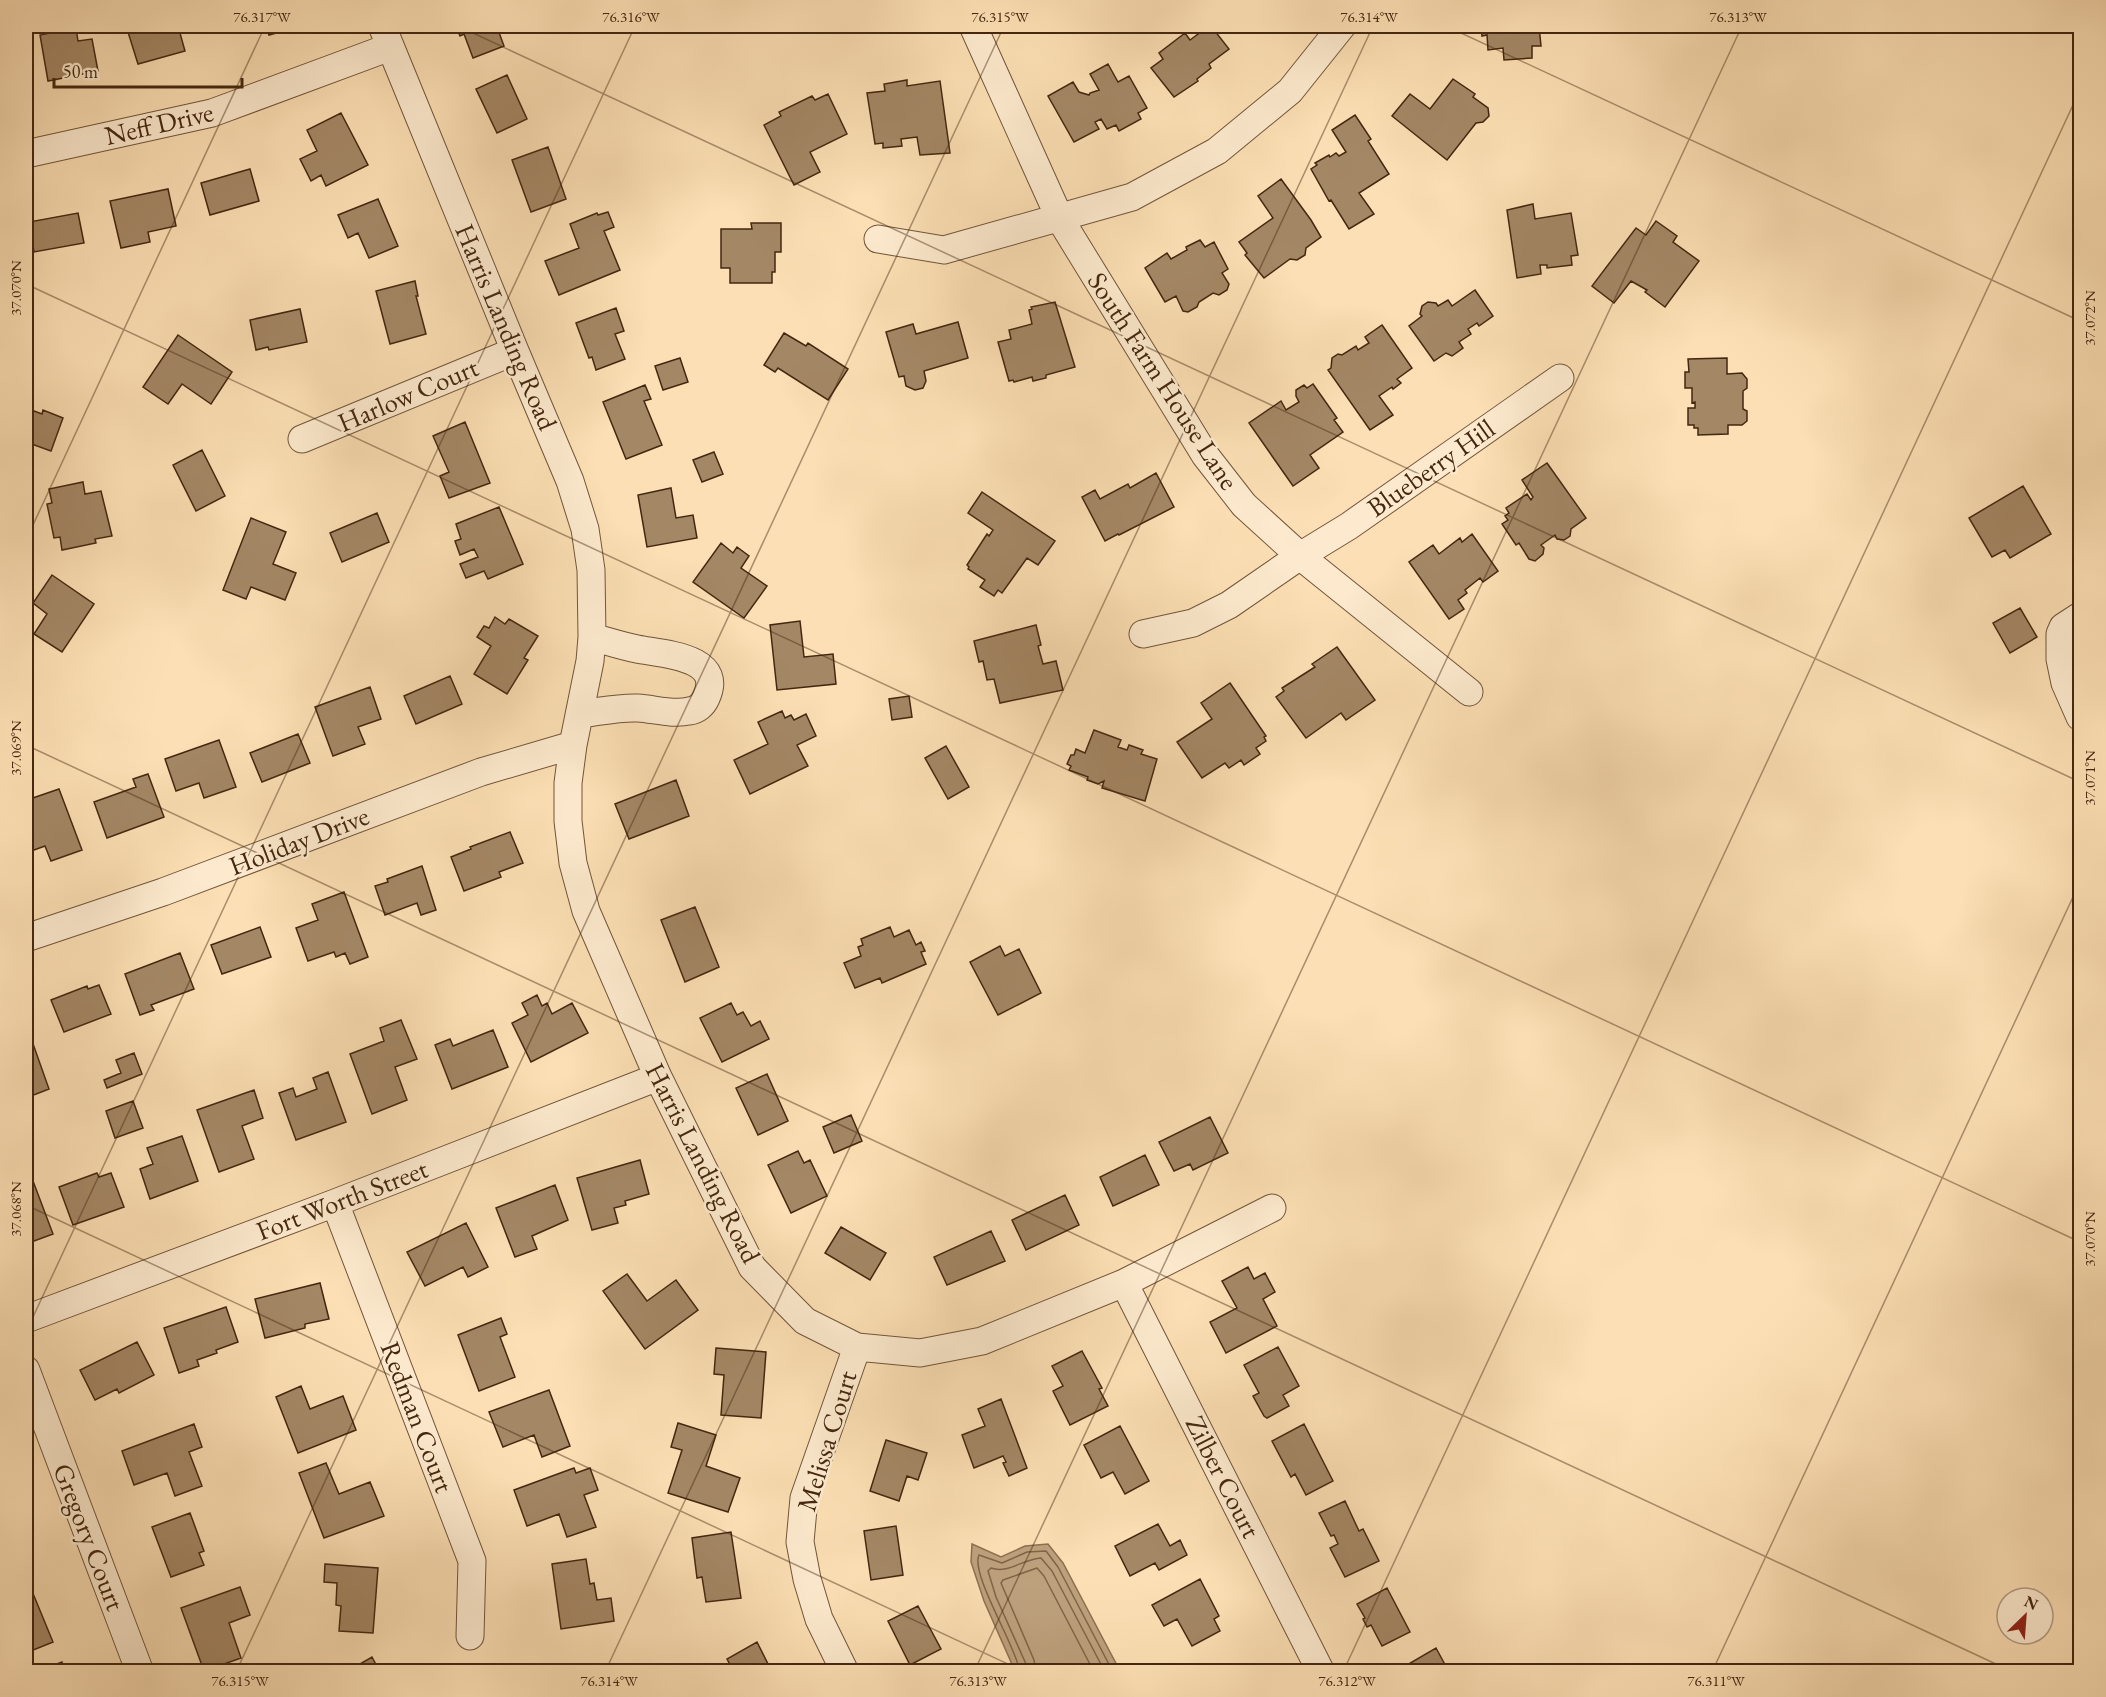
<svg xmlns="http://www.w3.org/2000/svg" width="2106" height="1697" viewBox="0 0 2106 1697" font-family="'EB Garamond',serif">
<rect width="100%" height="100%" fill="#fcdfb4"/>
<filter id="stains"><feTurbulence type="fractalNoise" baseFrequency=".00333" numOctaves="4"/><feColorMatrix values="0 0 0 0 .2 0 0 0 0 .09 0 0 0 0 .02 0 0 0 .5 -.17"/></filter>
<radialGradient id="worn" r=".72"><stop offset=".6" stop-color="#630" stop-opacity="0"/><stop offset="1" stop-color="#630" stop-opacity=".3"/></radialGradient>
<path fill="#bda07c" stroke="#8d7051" stroke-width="1.5" d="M972,1544L1001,1557L1025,1546L1048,1544L1063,1563L1120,1671H1015L984,1601L971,1562Z"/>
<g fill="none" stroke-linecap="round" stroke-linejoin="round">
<path stroke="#806446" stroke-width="1.5" d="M1020,1672C1017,1648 970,1574 979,1555L1002,1563L1027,1552L1046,1551L1058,1567L1113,1672
M1027,1672L1026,1664L996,1597L988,1571L991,1568C1008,1574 1023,1559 1041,1558L1052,1571L1105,1672
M1036,1672L1034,1660L1001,1583L1003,1580L1037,1568L1044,1576L1094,1672"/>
</g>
<path fill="#a48765" stroke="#442710" stroke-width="1.5" d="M149,26H178L185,51L138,64L128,32Z
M266,26H301L269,35Z
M456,26H501L497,27L504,46L473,58L464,34L460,36Z
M1209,26H1211L1229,49L1209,64L1211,68L1197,79L1198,81L1174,97L1151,68L1163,59L1159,53L1185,33L1190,40Z
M1481,26H1539L1541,46H1532V58L1504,60L1503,48L1488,50L1487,35L1482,36Z
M76,28L78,41L92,39L98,71L48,81L40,35Z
M1108,64L1118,82L1129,76L1147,108L1138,113L1141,119L1119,131L1116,125L1107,129L1101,119L1095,122L1099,129L1074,142L1048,96L1073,82L1079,92L1089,95L1090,93L1099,90L1090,74Z
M507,75L527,119L497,133L476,89Z
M1453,79L1475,94L1473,97L1488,108L1489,116L1483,122L1476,123L1447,160L1392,116L1410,94L1430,109Z
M907,80V86L940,81L950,153L920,155L917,137L901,139L902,146L883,148V143L875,144L867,93L885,91L884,84Z
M828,94L847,134L810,152L820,172L794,185L764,125L781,116L779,112L812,96L815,100Z
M341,113L368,165L326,186L321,175L311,181L300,159L317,151L307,130Z
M1355,115L1371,139L1368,141L1389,174L1359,193L1374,214L1349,229L1331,200L1329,201L1311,169L1317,165L1315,163L1329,155L1330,157L1336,153L1339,156L1346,152L1332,130Z
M548,147L566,199L531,212L512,160Z
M250,169L259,201L210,215L201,183Z
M1281,179L1311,220L1321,237L1306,248L1305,255L1297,260L1290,259L1264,278L1245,255L1247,253L1239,242L1273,218L1258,196Z
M168,189L176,226L148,232L150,242L121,248L110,201Z
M378,199L398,246L369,258L358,233L348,238L338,215Z
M1533,204L1535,219L1571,213L1578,255L1571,256L1572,265L1547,268V265H1540L1541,274L1517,278L1507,210Z
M608,212L614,227L604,231L620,270L559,295L545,261L579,248L570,224L597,213L598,215Z
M78,213L84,243L34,252L29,222Z
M1656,221L1677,236L1673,242L1699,261L1665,307L1645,292L1647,290L1631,281L1614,303L1592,286L1636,228L1646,235Z
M751,223H781V252H775V272H772V283H730V268H721V229H752Z
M1200,240L1205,247L1214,242L1228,269L1222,273L1229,284L1227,290L1219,295L1213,293L1199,302L1197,307L1188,312L1183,311L1176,296L1165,302L1145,268L1167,253L1171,259L1187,250L1186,247Z
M415,281L418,296H416L426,334L390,344L376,291Z
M1475,290L1493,316L1479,326L1477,323L1468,329L1471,334L1459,342L1463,348L1452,356L1446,353L1434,361L1409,326L1422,316L1420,314L1422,306L1428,302L1436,303L1438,306L1448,300L1452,306Z
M1055,302L1075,367L1046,375V378L1033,381L1032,377L1014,382L1013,380L1009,381L998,342L1011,339L1009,330L1032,324L1029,310L1032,309L1031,307Z
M616,308L624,331L615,334L625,359L596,370L592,357L589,358L576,323Z
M300,309L307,342L269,350L268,347L256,350L250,320Z
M958,322L968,358L924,371L926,381L923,388L915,390L906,386L904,376L899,377L886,332L913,324L916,334Z
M1382,325L1412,368L1397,379L1401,383L1393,389L1392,387L1379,396L1393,415L1370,430L1328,370L1331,368L1332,358L1338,354L1342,355L1356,346L1358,350L1369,343L1365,337Z
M784,333L806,346L808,343L848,369L828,400L778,368L775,372L764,365Z
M178,335L232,372L211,404L182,384L168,404L143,387Z
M680,358L688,382L663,390L655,366Z
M1727,358V374L1742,373L1747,379V388L1743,391V409L1747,411V421L1742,425H1728V434L1698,435V428H1694V425H1688V408H1695V402L1692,403V388H1685V372H1689L1688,359Z
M1313,384L1337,418L1334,420L1343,432L1310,455L1319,468L1293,486L1249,423L1281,401L1286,410L1299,402L1296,396V390L1304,385L1307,388Z
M645,385L651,399L644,401L662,445L626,459L603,402Z
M26,408L42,414L43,410L63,418L51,451L26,442Z
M465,422L490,483L449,498L440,476L449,472L433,436Z
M202,450L225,496L196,511L173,465Z
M714,452L723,474L702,482L693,460Z
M1547,463L1586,518L1571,529L1570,536L1564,540L1557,539L1555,535L1541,545L1544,548L1543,554L1535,561L1529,559L1519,543L1516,545L1502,524L1508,520L1505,516L1509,513L1506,508L1527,494L1531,500L1533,497L1522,480Z
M1156,473L1174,507L1119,535L1118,534L1105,541L1082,497L1095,490L1100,499L1128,484L1130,488Z
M83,482L85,494L101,491L112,536L95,539L96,543L62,550L60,537L54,538L47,504L52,503L49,489Z
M2023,486L2051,534L2010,558L2005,550L1992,557L1969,518Z
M671,488L676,518L693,515L697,538L647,547L638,495Z
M982,492L1055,541L1038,565L1027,558L1002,593L998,590L994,596L980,587L985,580L968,569L969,567L967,565L987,534L989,536L993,530L968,513Z
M499,507L523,564L488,579L484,571L466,578L460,564L478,557L474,549L460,555L455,541L461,539L456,524Z
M377,513L389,542L342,562L330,533Z
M251,518L286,532L273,564L296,573L285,600L251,587L246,599L223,590Z
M1472,534L1498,571L1483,582L1480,578L1465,590L1467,593L1458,600L1464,609L1449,619L1409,562L1433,545L1439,554L1460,538L1462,542Z
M721,543L733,553L737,547L749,556L741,568L767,586L744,618L693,582Z
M52,575L94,604L62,652L34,634L47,614L33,603Z
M2020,608L2037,637L2010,653L1993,623Z
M495,617L505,624L509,619L538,636L524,658L528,660L507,694L474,674L491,646L477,637L484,626L489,628Z
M800,621L804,657L833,654L836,684L777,690L770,625Z
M1036,625L1041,645L1038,646L1043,664L1056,661L1063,690L1000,703L994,679L987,680L983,661L979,662L974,641Z
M1337,647L1375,700L1346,720L1341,713L1306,738L1276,697L1284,691L1282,688L1315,667L1312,664Z
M450,676L462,704L416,724L404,696Z
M1230,683L1266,736L1264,737L1266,741L1256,748L1260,754L1244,765L1241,760L1229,768L1225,763L1202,778L1177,742L1212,719L1201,703Z
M370,687L381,719L358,727L365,744L333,756L315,707Z
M909,696L912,717L892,720L889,699Z
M782,711L785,718L791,715L794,720L806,714L816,736L797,745L808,766L750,794L734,760L768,744L758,722Z
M1094,730L1121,740L1118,747L1127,750L1129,745L1143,750L1141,754L1157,759L1145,801L1102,788L1104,781L1098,784L1087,780L1088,777L1069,770L1071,766L1067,764L1071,755H1074L1076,749L1085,753Z
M298,734L310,763L262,782L250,753Z
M219,740L236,787L204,798L199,783L176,791L165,759Z
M946,746L969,787L948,799L925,758Z
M148,774L164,817L107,838L94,802L136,787L133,779Z
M676,780L689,816L629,839L615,804Z
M59,789L82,850L51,861L45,846L26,853V816L32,813L27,800Z
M510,832L523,863L499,872L501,877L464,891L451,857L471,849L470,847Z
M422,866L436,910L421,915L417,903L385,915L375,886L388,882L387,879Z
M344,892L368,957L350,964L345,953L336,957L334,952L308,961L296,928L318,920L312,904Z
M695,907L719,967L685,982L661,920Z
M260,927L271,957L222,974L211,945Z
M890,927L894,937L909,930L916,945L921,942L925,951L921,952L926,964L882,983L880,978L855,988L844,963L861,956L858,947L863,945L861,939Z
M1000,946L1005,956L1019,949L1041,993L998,1015L970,962Z
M180,953L194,989L151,1005L154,1010L140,1015L125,974Z
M99,985L111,1014L64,1032L51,1000L87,986L88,989Z
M537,995L542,1006L547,1003L552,1014L572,1003L588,1033L531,1062L512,1023L528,1015L522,1003Z
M731,1003L737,1015L743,1012L751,1026L760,1021L769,1039L722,1062L700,1018Z
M401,1020L417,1059L395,1067L407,1100L372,1114L350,1054L384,1041L380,1028Z
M26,1024L49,1089L26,1098Z
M493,1030L508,1067L452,1089L435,1045L450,1039L453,1046Z
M134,1053L142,1074L107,1088L104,1080L121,1073L116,1060Z
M328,1072L346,1122L296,1140L279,1093L293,1088L296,1097L317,1089L313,1078Z
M767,1074L788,1121L758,1135L736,1088Z
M254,1090L263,1118L242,1126L254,1159L219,1172L197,1110Z
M133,1101L143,1128L115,1138L106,1111Z
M851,1115L862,1141L834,1153L823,1127Z
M1210,1117L1228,1153L1193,1170L1190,1164L1174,1171L1159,1142Z
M182,1136L198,1181L150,1199L140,1169L153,1164L147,1148Z
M798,1151L804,1163L810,1160L827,1196L791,1213L768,1165Z
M1145,1155L1159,1185L1113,1206L1100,1177Z
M640,1160L649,1194L625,1201L626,1205L614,1208L618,1223L592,1230L577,1178Z
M30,1173L53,1234L26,1244V1175Z
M97,1173L99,1177L111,1173L124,1207L73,1225L59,1187Z
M555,1185L568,1220L532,1236L537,1249L515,1257L496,1208Z
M1065,1195L1079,1225L1026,1250L1012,1220Z
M466,1223L488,1267L468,1277L463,1267L425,1286L407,1252Z
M841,1227L886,1253L870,1280L825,1253Z
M991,1231L1005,1261L947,1285L934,1257Z
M1248,1267L1254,1279L1265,1273L1275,1292L1263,1299L1277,1326L1226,1353L1210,1322L1237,1308L1222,1281Z
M627,1274L647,1301L676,1280L698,1310L645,1349L603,1291Z
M320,1283L329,1319L305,1324V1328L265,1338L255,1299Z
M226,1307L238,1342L216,1350L217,1353L197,1360L199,1366L179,1373L164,1328Z
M501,1318L507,1334L500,1337L515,1377L479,1391L458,1335Z
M137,1342L154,1375L119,1393L117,1389L95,1400L80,1370Z
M1278,1347L1299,1386L1283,1395L1289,1406L1267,1418L1264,1416L1253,1396L1259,1393L1244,1365Z
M716,1348L766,1352L761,1418L721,1415L724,1375L714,1374Z
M1082,1351L1102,1388L1099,1389L1108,1406L1070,1425L1053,1391L1063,1386L1052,1366Z
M301,1386L310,1409L343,1396L356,1430L298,1453L276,1397Z
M549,1390L570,1446L542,1457L534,1435L503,1447L489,1412Z
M1001,1399L1027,1468L1009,1476L1003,1463L1006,1462L1003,1456L974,1468L962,1435L985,1426L978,1409Z
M678,1423L716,1435L706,1466L740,1478L728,1512L668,1493L682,1450L671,1447Z
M194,1424L202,1447L189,1452L202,1486L175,1496L167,1473L134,1485L122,1451Z
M1304,1424L1333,1481L1306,1495L1295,1474L1291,1477L1272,1441Z
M1120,1426L1149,1481L1125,1494L1113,1472L1101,1478L1084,1445Z
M886,1440L927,1453L918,1480L907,1476L899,1501L870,1491Z
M326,1463L339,1494L370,1482L384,1516L324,1538L299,1473Z
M574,1468L576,1473L590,1468L598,1490L584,1495L596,1527L567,1537L559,1514L527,1526L514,1490Z
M1345,1501L1359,1531L1363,1529L1379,1561L1345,1577L1330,1548L1338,1544L1334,1535L1331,1536L1319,1513Z
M190,1513L204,1551L199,1553L204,1565L171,1577L152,1527Z
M1158,1524L1170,1546L1180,1540L1187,1555L1159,1570L1155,1563L1130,1576L1115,1546Z
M896,1526L903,1575L871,1580L864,1531Z
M731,1532L741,1598L706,1602L702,1577L697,1578L692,1538Z
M586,1559L590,1584L594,1583L597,1600L611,1598L614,1621L561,1629L552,1564Z
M325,1564L378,1568L373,1633L339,1631L341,1606L336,1605L337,1583L324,1582Z
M1200,1579L1219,1616L1214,1619L1220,1631L1192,1646L1177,1619L1164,1626L1152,1605Z
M240,1587L250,1615L229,1623L241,1658L204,1671L181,1608Z
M1387,1588L1410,1632L1382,1646L1371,1625L1367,1627L1363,1619L1365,1618L1357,1604Z
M32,1591L53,1642L26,1653V1594Z
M918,1606L941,1649L910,1665L888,1621Z
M757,1642L772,1672H734L727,1659Z
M1436,1648L1449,1672H1402L1400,1669Z
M372,1657L380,1672H346Z
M62,1662L66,1672H36Z"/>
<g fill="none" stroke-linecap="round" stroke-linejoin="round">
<defs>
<path id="minor" d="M382,26L515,351L570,481L585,529L591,570L592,637L590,661L573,745L568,783V821L573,863L586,911L658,1077L752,1267L805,1321L857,1347L920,1353L982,1341L1124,1283L1272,1208
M973,26L1060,219L1205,455L1244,505L1300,556L1469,692
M26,154L212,113L390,47
M878,239L944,250L1132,197L1217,151L1290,91L1342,26
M302,439L515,351
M2080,616L2063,627L2060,634V659L2065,683L2080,717
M1143,634L1193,623L1229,605L1300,556L1349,526L1560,378
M579,714C598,712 619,707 638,708C654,709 673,715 689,711C697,710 703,705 706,698C726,656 661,654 637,649C622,646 607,641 592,637
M26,938L163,892L481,772L573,745
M335,1203L472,1561L470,1636
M1124,1283L1321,1672
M26,1319L335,1203L658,1077
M26,1370L140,1672
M845,1672L819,1619L807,1579L800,1542L804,1498L857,1347"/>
</defs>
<use href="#minor" stroke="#725539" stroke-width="29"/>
<use href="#minor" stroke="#fdeace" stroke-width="27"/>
</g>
<path fill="none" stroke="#442710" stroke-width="1.5" stroke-opacity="0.45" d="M458,26L2080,782M1446,26L2080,321M26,284L2080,1242M26,540L265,26M26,745L2013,1672M26,1205L1025,1672M26,1332L635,26M26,1666L38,1672M236,1672L1004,26M605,1672L1373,26M974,1672L1742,26M1343,1672L2080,90M1712,1672L2080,882"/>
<g text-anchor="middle" stroke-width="5" stroke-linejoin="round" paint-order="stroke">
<g font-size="27" fill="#442710" stroke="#fdeace">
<text transform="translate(159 124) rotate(-13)" y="9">Neff Drive</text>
<text transform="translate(506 327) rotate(67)" y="9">Harris Landing Road</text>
<text transform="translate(1163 381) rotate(57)" y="9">South Farm House Lane</text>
<text transform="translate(408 395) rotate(-23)" y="9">Harlow Court</text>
<text transform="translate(1431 468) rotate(-35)" y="9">Blueberry Hill</text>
<text transform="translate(299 841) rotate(-21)" y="9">Holiday Drive</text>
<text transform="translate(703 1163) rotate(63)" y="9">Harris Landing Road</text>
<text transform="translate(342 1200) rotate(-21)" y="9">Fort Worth Street</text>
<text transform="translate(417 1417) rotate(69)" y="9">Redman Court</text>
<text transform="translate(827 1441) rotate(-73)" y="9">Melissa Court</text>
<text transform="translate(1223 1477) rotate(63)" y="9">Zilber Court</text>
<text transform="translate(89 1537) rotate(69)" y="9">Gregory Court</text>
</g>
</g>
<rect width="2106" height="1697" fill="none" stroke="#fcdfb4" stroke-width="66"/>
<g transform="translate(2025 1616) rotate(25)"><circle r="28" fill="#fdeace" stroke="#b39c82" stroke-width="1.5"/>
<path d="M0-4.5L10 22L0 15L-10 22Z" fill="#8f2418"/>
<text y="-9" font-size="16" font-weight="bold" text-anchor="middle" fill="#442710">N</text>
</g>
<path d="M54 78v9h188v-9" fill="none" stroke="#442710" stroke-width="3"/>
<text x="63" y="78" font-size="18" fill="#442710" stroke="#fdeace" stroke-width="4.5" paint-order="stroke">50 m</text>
<rect x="33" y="33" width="2040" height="1631" fill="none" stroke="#442710" stroke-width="2"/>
<g font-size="15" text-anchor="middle" fill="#442710">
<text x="262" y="22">76.317°W</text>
<text x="631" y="22">76.316°W</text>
<text x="1000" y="22">76.315°W</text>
<text x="1369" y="22">76.314°W</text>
<text x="1738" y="22">76.313°W</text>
<text transform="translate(16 288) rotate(-90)" y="5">37.070°N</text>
<text transform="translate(2090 318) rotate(-90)" y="5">37.072°N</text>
<text transform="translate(16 748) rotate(-90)" y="5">37.069°N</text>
<text transform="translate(2090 778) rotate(-90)" y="5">37.071°N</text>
<text transform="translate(16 1209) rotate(-90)" y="5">37.068°N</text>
<text transform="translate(2090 1239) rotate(-90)" y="5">37.070°N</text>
<text x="240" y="1686">76.315°W</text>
<text x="609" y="1686">76.314°W</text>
<text x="978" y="1686">76.313°W</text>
<text x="1347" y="1686">76.312°W</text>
<text x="1716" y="1686">76.311°W</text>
</g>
<rect width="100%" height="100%" filter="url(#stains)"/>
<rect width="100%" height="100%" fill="url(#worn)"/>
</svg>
